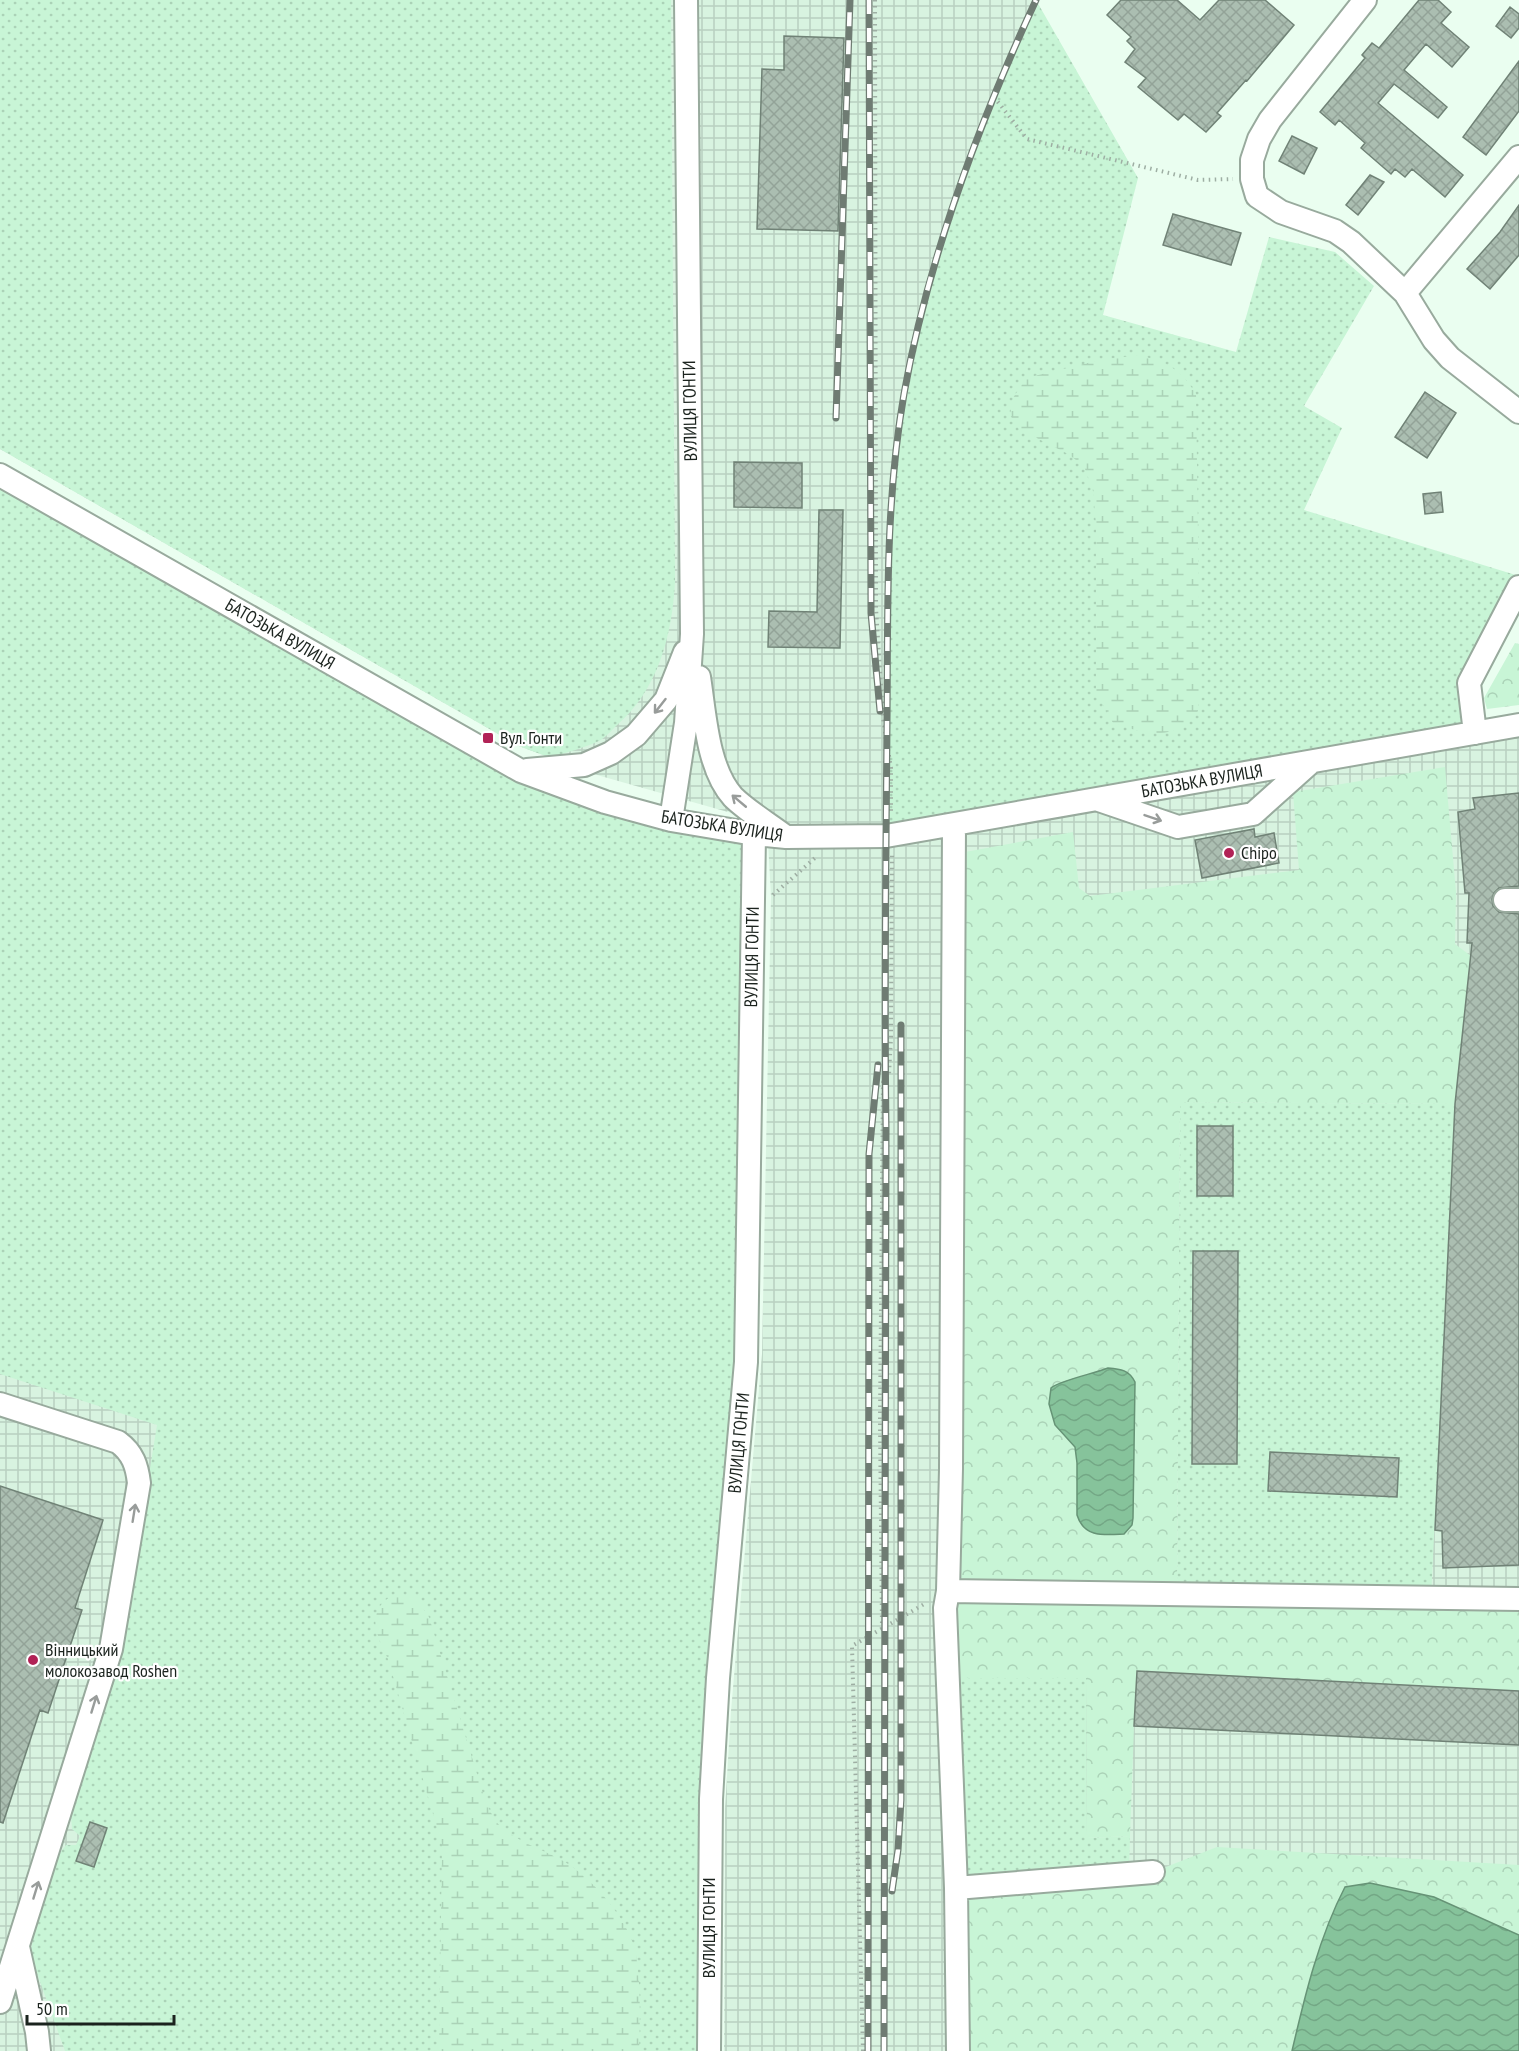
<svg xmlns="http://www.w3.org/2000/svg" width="1519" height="2051" viewBox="0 0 1519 2051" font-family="'PT Sans Narrow',sans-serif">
<defs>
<pattern id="industrial-grid" width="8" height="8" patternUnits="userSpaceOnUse" patternTransform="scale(1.5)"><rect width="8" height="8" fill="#d8f3e0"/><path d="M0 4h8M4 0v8" fill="none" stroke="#b9d0c0"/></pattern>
<pattern id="grass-dots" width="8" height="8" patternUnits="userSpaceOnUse" patternTransform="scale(1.5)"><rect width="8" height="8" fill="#c8f5d6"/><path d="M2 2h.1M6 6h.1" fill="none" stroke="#abd2b7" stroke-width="1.8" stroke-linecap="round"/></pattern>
<pattern id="forest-crowns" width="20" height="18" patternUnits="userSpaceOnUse" patternTransform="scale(1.5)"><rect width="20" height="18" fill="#c8f5d6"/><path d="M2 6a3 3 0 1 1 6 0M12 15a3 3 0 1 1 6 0" fill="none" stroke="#abd2b7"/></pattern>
<pattern id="wetland-marsh" width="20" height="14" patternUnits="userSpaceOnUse" patternTransform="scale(1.5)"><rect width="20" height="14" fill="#c8f5d6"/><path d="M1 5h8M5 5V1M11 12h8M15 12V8" fill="none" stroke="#abd2b7"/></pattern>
<pattern id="water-waves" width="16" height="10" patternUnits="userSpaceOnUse" patternTransform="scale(1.5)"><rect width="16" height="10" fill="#86c39b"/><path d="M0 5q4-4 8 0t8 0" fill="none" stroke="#73a785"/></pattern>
<pattern id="building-cross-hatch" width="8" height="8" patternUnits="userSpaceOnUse" patternTransform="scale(1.5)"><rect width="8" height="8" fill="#abbeb1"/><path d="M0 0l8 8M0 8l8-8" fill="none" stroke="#93a398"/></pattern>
</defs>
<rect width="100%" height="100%" fill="#eafef0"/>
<path fill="url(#industrial-grid)" d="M0,0H1036L1013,48L957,193L928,288L894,479L888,617L891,768L1519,725V2051H724L725,1809L731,1711L762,1354L771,897L767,823L590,773L519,746L0,449Z
M0,1363L173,1420L94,2051H0Z"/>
<path fill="url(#grass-dots)" d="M0,0H671L675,582C672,636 658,690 616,726C611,731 605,738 599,741C584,748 567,752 551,758L519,746L0,449Z
M1036,0L1138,178L1103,315L1236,352L1269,237L1335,252L1374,286L1304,406L1342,428L1304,510L1519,576V587L1469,683L1475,733L886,836L890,528L899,429L904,394L928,288L957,193L1013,48Z
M0,475L521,771L754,834L746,1362L709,2051H65L30,1954L38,1914L60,1853L66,1845H76L80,1836L72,1829L71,1816L117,1673L157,1425L0,1374Z
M1180,1102L1455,1104L1431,1598L1177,1594Z
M948,1678H1086L1087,1838L1130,1836L1129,1874L956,1888Z"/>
<path fill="url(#forest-crowns)" d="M1515,643L1519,644V705L1487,709L1484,698Z
M1445,767L1456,892L1455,944L1471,956L1455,1104L1180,1102L1177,1594L1519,1599V1691L1134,1726L1130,1836L1087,1838L1086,1678H948L954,854L1073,832L1079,888L1090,896L1299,870L1293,792Z
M1217,1847L1519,1865V1935L1434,1897L1370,1883L1345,1887C1319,1937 1305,1995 1292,2051H958L956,1888L1153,1872Z"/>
<path fill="url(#wetland-marsh)" d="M1139,355C1168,363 1180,368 1196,394L1200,676L1198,711C1194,715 1190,722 1185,725C1163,740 1136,731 1113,723L1096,692V524L1093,491L1084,466L1068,454L1019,429L1010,415L1013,398L1026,378L1100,360Z
M395,1594C415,1594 418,1601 429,1617L485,1800C489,1809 494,1820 501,1827C519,1843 545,1850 565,1862C593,1879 631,1922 636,1955C641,1986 640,2020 639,2051H439L442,1845L388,1659C376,1634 364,1610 395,1594Z"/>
<path fill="url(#water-waves)" stroke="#669376" stroke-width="1.5" d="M1108,1368C1121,1369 1129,1370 1135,1382L1133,1518L1132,1525L1124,1534C1104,1535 1084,1538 1077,1515V1463L1075,1447L1055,1425L1049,1404L1051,1388C1058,1381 1096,1373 1108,1368Z
M1370,1883L1434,1897L1519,1935V2051H1292C1305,1995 1319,1937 1345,1887Z"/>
<path fill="url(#building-cross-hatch)" stroke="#708276" stroke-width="1.5" d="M1121,0H1177L1200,20L1219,0H1265L1294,25L1247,81L1246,80L1217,113L1221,116L1206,132L1184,114L1178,120L1138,87L1146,78L1125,62L1135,49L1127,41L1131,37L1107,15Z
M1419,0H1438L1451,12L1441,23L1469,47L1452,67L1426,44L1404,70L1447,107L1438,118L1394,84L1378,103L1463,175L1445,197L1412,169L1405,177L1395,169L1391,174L1361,148L1365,143L1339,120L1335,125L1320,112L1365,58L1362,55L1372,43L1379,48Z
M1510,7L1519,14V28L1511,38L1496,26Z
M784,36L844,38L838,231L757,229L762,69L784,70Z
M1519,61V111L1486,155L1463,137Z
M1292,136L1317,148L1304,174L1279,161Z
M1370,175L1384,182L1358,215L1346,205Z
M1519,205V255L1490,289L1467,269L1500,232Z
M1173,214L1241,233L1231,265L1163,245Z
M1425,392L1456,413L1427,458L1395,437Z
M734,462L802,463V508L734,507Z
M1441,492L1443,512L1425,514L1423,494Z
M819,510H843L840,648L768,647L769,611L817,612Z
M1519,793V886L1499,888L1494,893L1492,899L1493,906L1499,912L1519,914V1565L1443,1568L1442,1531L1435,1530L1455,1104L1472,943H1467L1469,893H1465L1458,812L1475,809L1473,798Z
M1254,829L1255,837L1274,833L1279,863L1202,878L1195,840Z
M1197,1126H1233V1196H1197Z
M1193,1251H1238L1237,1464H1192Z
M1270,1452L1399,1458L1397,1497L1268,1491Z
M0,1486L103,1520L75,1608L82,1610L48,1713L40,1710L3,1823L0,1822Z
M1137,1671L1519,1691V1745L1134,1726Z
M90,1822L107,1828L94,1867L76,1861Z"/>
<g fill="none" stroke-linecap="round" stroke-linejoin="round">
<defs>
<path id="minor" d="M1365,0L1270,120L1259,139L1252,160V179L1257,196L1281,212L1335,231L1351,242L1405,293L1434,340L1450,358L1519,412
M1405,293L1519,157
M0,475L521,771L605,802L671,820L754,834L786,837L886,836L1519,725
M699,677C705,714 707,768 733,797C747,811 769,824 786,837
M1475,733L1469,683L1519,587
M527,770L584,765L611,753L636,735L666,700L685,652
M1099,800L1178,827L1253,814L1311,762
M671,820L686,723L692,634L686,0
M954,825L951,1469L948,1591L1519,1599
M1505,900H1519
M0,1404L118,1442C133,1453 137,1466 139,1483L111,1649L0,2002
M948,1591L945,1608L956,1888L958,2051
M956,1888L1153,1872
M18,1947L37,2032L39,2051
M709,2051L711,1799L718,1678L746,1362L754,834"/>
</defs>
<use href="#minor" stroke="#98aa9d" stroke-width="26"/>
<path stroke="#9eaea3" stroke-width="4" stroke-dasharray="1.5 4.5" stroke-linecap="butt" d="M875,0L876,608L883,718L891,768V815
M994,97L1027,139L1198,180L1233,179
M773,895L815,858
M882,1629L880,1420L883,1082L889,1075L891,1037L892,855
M863,2051L852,1646L926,1603"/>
<use href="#minor" stroke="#fff" stroke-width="22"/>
<defs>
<path id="rail" d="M869,0L871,613L880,711
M836,418L850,0
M892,1891L898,1850L901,1800V1025
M868,2051L869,1154L878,1065
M884,2051L886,1128C884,993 886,858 887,723C888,614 885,502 904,394C928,258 978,125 1036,0"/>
</defs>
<use href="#rail" stroke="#6f7c73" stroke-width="7"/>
<use href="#rail" stroke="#fff" stroke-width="4.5" stroke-dasharray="14" stroke-linecap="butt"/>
</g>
<defs><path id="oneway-shaft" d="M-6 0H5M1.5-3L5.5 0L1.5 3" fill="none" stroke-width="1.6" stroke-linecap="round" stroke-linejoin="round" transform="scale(1.5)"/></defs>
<g stroke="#989c9a">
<use href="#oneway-shaft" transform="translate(660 706) rotate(128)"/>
<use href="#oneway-shaft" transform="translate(739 801) rotate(-140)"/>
<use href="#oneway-shaft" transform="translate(1153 818) rotate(19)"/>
<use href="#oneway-shaft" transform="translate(134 1513) rotate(-81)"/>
<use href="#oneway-shaft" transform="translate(94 1704) rotate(-73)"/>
<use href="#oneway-shaft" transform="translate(36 1890) rotate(-73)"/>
</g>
<g fill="#b12256" stroke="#fff" stroke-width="2">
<rect x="482" y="732" width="12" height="12" rx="3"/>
<circle cx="1229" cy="853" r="6"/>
<circle cx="33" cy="1660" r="6"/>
</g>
<g text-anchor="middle" stroke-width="4.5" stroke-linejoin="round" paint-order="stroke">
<g font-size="18" fill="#1b231e" stroke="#fff">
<text transform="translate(690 411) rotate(-91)" y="6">ВУЛИЦЯ ГОНТИ</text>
<text transform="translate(280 634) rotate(30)" y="6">БАТОЗЬКА ВУЛИЦЯ</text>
<text transform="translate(1202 781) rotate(-10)" y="6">БАТОЗЬКА ВУЛИЦЯ</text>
<text transform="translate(722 826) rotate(9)" y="6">БАТОЗЬКА ВУЛИЦЯ</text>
<text transform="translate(752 957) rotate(-89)" y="6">ВУЛИЦЯ ГОНТИ</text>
<text transform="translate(739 1443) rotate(-85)" y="6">ВУЛИЦЯ ГОНТИ</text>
<text transform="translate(709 1928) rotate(-90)" y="6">ВУЛИЦЯ ГОНТИ</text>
</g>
<g font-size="18" fill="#1b231e" stroke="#fff" text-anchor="start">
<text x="500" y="744">Вул. Гонти</text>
<text x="1241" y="859">Chipo</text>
<text x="45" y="1656">Вінницький<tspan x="45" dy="21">молокозавод Roshen</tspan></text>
</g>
</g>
<path d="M27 2015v9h147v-9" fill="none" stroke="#1b231e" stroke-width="3"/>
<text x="36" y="2015" font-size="18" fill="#1b231e" stroke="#ffffff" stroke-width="4.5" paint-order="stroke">50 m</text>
</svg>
